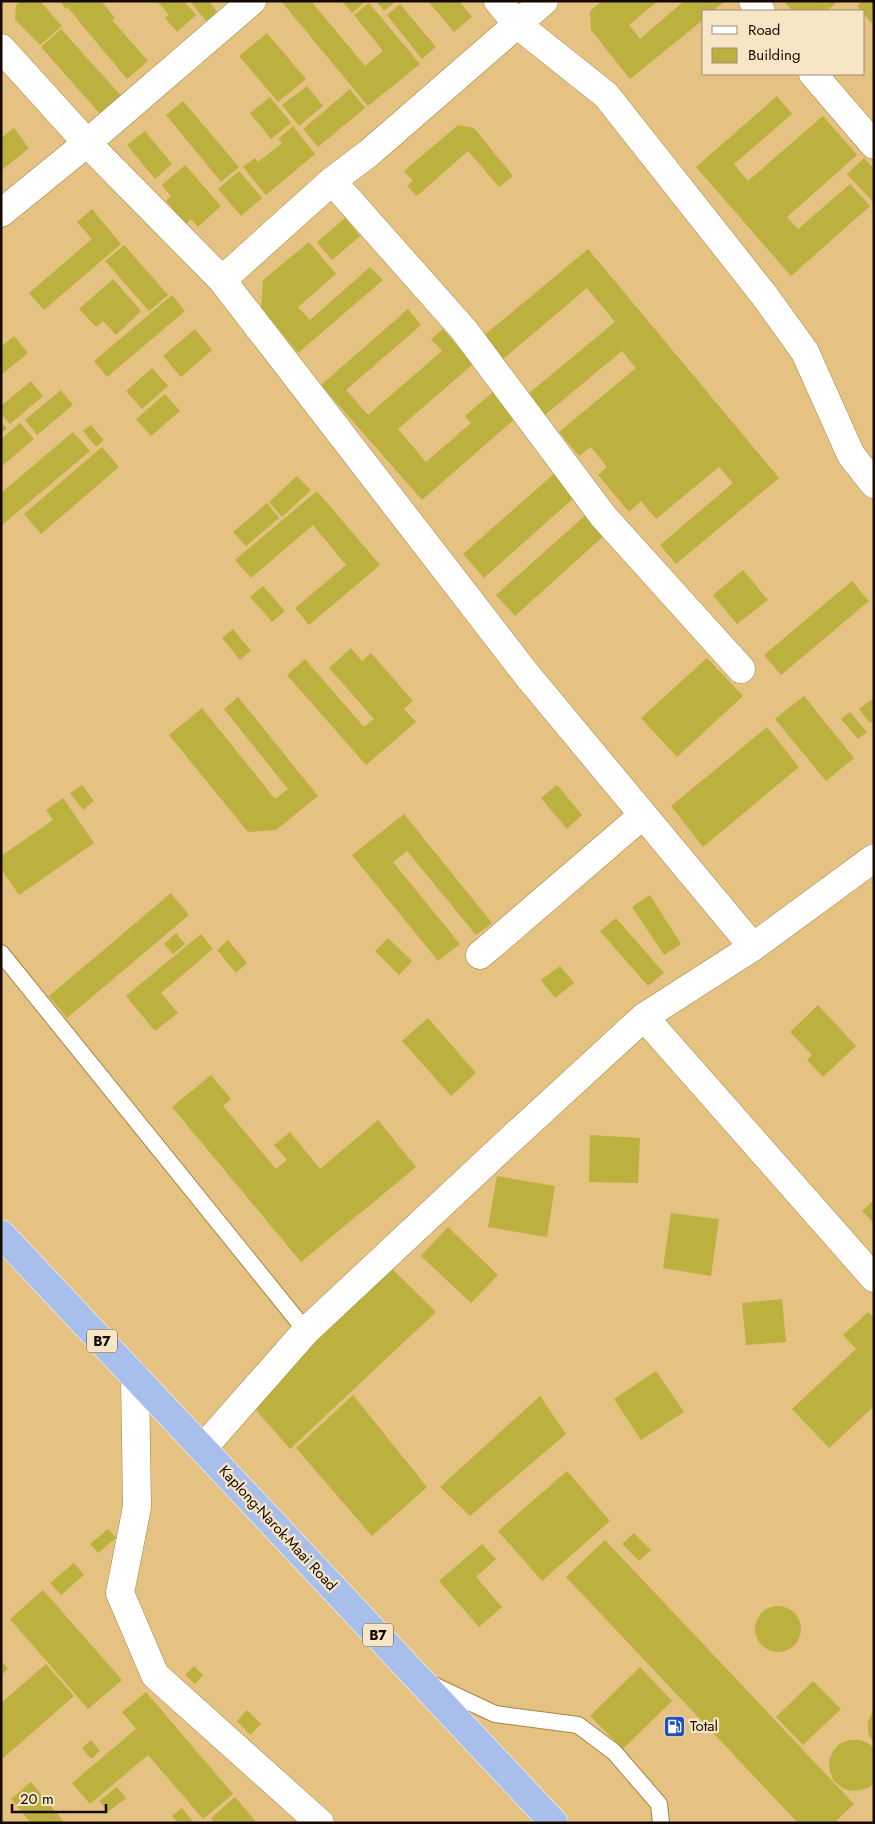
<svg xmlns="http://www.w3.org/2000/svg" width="875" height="1824" viewBox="0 0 875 1824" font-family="Jost,sans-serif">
<rect width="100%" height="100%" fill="#e5c281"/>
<path fill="#bcb03f" d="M21,1H40L62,26L40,45L15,20L16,5Z
M60,1H101L115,18L112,20L148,61L127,79L68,8L66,9Z
M157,1H184L196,15L177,32L165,18L169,15Z
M190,1H209L217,12L206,21Z
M281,1H311L365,66L383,51L354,15L369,3L420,64L368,106Z
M342,1H366L352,13Z
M376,1H396L384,11Z
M428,1H459L472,17L454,32Z
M602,1H658L629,25L640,39L684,1H725L713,11H704V19L630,79L591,30L590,11Z
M784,1H838L827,11H792Z
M862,1H874L872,24L864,14V11H862L857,6Z
M400,4L436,47L422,59L387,15Z
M61,29L123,98L102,116L41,47Z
M267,33L306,79L278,102L239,56Z
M307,86L323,106L299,126L282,105Z
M350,89L365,108L318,147L303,129Z
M777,96L792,114L734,164L748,181L823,116L857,155L787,217L798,229L850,184L870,206L791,276L696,167Z
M270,97L291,123L271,139L250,113Z
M183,101L239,167L221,182L166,115Z
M458,125L474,128L513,176L499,187L468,151L417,196L407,186L413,181L404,171Z
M293,126L315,154L266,195L243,167L255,158L258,162L282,143L278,139Z
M14,128L29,148L2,170L1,138Z
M145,131L172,164L155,179L127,145Z
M864,158L874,169V203L847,174Z
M185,165L221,206L198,227L191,219L186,224L166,201L171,196L162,185Z
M239,171L262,198L241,216L218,189Z
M92,209L121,244L44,310L29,293L92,239L77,222Z
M345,218L360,236L332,260L317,242Z
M309,242L336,274L298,307L310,320L370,267L383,280L298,353L261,308L263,280Z
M124,245L168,295L149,311L105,261Z
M588,249L779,478L676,564L660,545L733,483L719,467L656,519L641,501L629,512L598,475L607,467L591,447L579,456L559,432L636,368L622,351L545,415L528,394L615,322L587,288L502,360L482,337Z
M113,279L141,311L116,335L103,321L96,327L79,309Z
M172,295L185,311L107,377L94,361Z
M408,309L421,325L346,390L368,415L442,351L431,339L443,329L473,364L398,429L426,462L471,423L465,416L494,391L517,417L422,500L321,385Z
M195,329L212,350L181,377L163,356Z
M14,336L28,353L1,375V347Z
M152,368L168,386L142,409L126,391Z
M31,381L43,396L10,424L1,414V406Z
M61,390L73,405L37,435L25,420Z
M165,394L180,411L151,436L136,419Z
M1,422L7,429L1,433Z
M20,423L34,439L1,467V439Z
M91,425L104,440L96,447L83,431Z
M73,432L90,451L1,526V493Z
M102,447L119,467L41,534L24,514Z
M556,472L576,496L484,578L463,554Z
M297,476L311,490L282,517L269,502Z
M317,491L380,565L309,625L295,608L346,565L313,525L251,578L235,560Z
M267,503L279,518L246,546L233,532Z
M588,513L607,533L515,616L496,595Z
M743,570L768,600L737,624L713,595Z
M852,581L869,601L781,675L764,655Z
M263,586L285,611L272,622L250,597Z
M233,629L251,651L240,660L222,638Z
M351,648L362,661L371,653L413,701L404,709L416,722L366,765L287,675L305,659L364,727L374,719L329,668Z
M707,658L743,696L677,757L641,718Z
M804,696L854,758L826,781L775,719Z
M238,697L318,796L276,830L248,832L169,735L202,708L275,799L288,789L224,709Z
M874,698V721L870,723L859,709Z
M850,712L867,732L858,739L841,719Z
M767,727L799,767L703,847L671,806Z
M82,785L94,801L83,810L70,793Z
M557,785L582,815L567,829L541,798Z
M63,798L94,843L19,895L1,869V856L53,820L46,810Z
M404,814L492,923L476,935L407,851L393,862L460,944L438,961L352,855Z
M171,893L189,915L67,1018L49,996Z
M650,895L681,944L664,955L632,907Z
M616,918L664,973L648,986L600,931Z
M176,933L185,944L173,954L164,944Z
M201,934L213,949L161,993L178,1013L155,1031L126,996Z
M388,938L412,961L399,975L375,951Z
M228,940L247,963L236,973L217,950Z
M560,966L574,983L555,998L541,980Z
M818,1005L856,1046L823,1077L807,1060L812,1055L790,1032Z
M428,1018L476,1073L451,1096L402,1041Z
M211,1075L231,1099L223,1106L276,1169L287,1160L274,1145L290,1132L320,1169L378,1120L416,1167L301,1262L172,1107Z
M590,1135L640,1138L638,1183L589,1182Z
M497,1176L555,1186L547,1237L488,1227Z
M874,1200V1223L862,1211Z
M671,1213L719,1219L711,1276L663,1268Z
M448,1227L498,1275L471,1303L421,1256Z
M390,1267L436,1312L290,1449L251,1404Z
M782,1299L786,1342L746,1345L742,1303Z
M868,1312L874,1318V1406L829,1448L792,1409L856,1349L843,1335Z
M656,1371L684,1412L641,1440L614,1399Z
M353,1395L427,1487L372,1536L296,1448Z
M540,1396L566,1434L470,1516L440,1487Z
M567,1471L610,1521L542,1581L498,1531Z
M108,1529L116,1538L98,1553L90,1544Z
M634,1533L651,1550L639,1561L622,1544Z
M605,1540L854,1804L834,1823H798L566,1577Z
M482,1544L496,1559L476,1577L502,1607L479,1627L439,1581Z
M74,1563L84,1575L61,1595L50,1583Z
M43,1590L122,1680L88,1709L10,1619Z
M755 1629a23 23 0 1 1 46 0a23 23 0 1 1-46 0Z
M1,1661L8,1669L1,1675Z
M46,1664L74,1696L1,1760V1703Z
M194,1666L203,1675L195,1684L185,1675Z
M640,1667L672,1701L623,1749L590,1716Z
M813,1681L841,1709L803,1745L776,1717Z
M146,1692L233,1794L203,1819L148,1755L90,1804L72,1783L136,1729L122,1712Z
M874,1708V1745L868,1732V1722Z
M247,1710L261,1724L250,1735L237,1721Z
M91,1740L100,1751L91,1759L82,1748Z
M849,1740H859L868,1743L874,1748V1782L870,1787L861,1790L850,1791L841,1787L833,1780L830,1771L829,1761L833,1751L839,1744Z
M31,1782L63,1821L61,1823H31L11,1799Z
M117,1787L126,1798L108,1812L99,1801Z
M235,1797L257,1823H215L211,1818Z
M182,1808L194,1823H178L172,1816Z"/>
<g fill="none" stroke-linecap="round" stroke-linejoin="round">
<defs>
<path id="lane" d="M1,953L306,1331
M431,1684L495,1714L578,1725L614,1752L659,1804L661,1823"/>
<path id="street" d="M498,1L518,25L606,95L764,295L805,352L851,455L874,484
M753,1L761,11
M1,48L87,143L222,280L527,675L753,947
M813,74L874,145
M332,181L464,330L603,516L741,669
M1,213L87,143L252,1
M222,280L332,181L369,153L544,1
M480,955L643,815
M644,1017L874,1278
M135,1376L137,1507L120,1593L155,1675L320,1823
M203,1448L306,1331L509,1141L644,1017L753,947L874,858"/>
<path id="highway" d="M1,1234L554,1823"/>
</defs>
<use href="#lane" stroke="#a68544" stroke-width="18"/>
<use href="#street" stroke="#a68544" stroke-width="29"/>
<use href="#highway" stroke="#fff" stroke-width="29"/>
<use href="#lane" stroke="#fff" stroke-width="16"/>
<use href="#street" stroke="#fff" stroke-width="28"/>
<use href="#highway" stroke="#a8bfec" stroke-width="28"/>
</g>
<defs>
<symbol id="fuel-square" viewBox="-11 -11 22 22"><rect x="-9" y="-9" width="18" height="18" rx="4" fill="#1f51be" stroke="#f7e6c6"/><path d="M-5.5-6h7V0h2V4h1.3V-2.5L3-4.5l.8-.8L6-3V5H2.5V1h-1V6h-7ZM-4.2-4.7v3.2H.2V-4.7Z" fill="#fff"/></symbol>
</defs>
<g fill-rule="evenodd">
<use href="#fuel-square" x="662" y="1714" width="25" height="25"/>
</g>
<g text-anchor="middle" stroke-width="4.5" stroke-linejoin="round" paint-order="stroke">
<g fill="#f7e6c6" stroke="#594b3b" stroke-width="1">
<rect x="87" y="1329.5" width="30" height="23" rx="4"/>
<rect x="363" y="1623.5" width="30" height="23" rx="4"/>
</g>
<g font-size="14" font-weight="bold" fill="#150900">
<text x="102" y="1346">B7</text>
<text x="378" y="1640">B7</text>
</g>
<g font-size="15" fill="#150900" stroke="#f7e6c6">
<text transform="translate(278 1528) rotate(47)" y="5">Kaplong-Narok-Maai Road</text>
</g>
<g font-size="15" fill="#150900" stroke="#f7e6c6" text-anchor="start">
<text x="690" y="1731">Total</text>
</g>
</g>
<rect width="875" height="1824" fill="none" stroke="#150900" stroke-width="5"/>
<rect x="702" y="10" width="162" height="65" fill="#f7e6c6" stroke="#9d8e77"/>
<rect x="712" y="26" width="25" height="8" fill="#ffffff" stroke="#9d8e77"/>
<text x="748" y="35" font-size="15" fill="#150900">Road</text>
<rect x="712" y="48" width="25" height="15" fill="#bcb03f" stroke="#9d8e77"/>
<text x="748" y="60" font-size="15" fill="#150900">Building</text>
<path d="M12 1804v8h94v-8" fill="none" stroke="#150900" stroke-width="2.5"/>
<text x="20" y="1804" font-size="15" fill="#150900" stroke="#f7e6c6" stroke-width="4" paint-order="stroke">20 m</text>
</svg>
